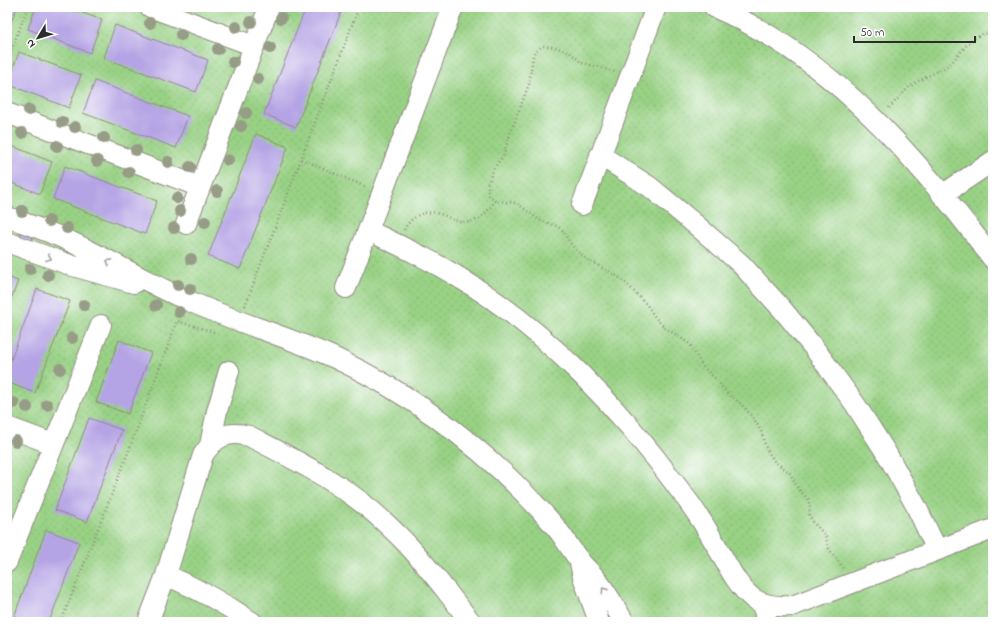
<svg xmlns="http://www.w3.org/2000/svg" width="1000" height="629" viewBox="0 0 1000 629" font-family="'Indie Flower',sans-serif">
<defs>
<pattern id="grass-dots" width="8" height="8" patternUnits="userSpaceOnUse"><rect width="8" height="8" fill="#99d285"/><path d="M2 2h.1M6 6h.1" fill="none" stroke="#84b473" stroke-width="1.8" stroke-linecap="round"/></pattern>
</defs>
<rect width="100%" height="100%" fill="#fff"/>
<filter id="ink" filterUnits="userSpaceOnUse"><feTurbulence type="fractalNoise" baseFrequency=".025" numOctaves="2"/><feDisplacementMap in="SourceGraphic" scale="8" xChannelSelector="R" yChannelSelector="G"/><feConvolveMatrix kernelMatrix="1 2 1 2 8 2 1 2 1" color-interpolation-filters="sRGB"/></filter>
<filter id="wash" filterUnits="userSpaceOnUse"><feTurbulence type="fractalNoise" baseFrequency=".012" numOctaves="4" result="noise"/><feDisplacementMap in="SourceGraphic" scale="16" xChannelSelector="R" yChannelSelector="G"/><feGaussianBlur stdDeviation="0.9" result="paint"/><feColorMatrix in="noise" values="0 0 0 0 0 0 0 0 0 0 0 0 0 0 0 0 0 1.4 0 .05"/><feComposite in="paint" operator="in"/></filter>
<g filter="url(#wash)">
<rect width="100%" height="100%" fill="#f0ead1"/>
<path fill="url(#grass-dots)" stroke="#627e58" d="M7,7H993V622H7Z"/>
<g id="blocks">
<path fill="#b5a4e5" d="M7,7H17L11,23L7,21Z
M36,7H66L102,20L90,53L28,29Z
M306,7H343L296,127L264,114Z
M115,25L208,60L196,92L104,58Z
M19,52L81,75L69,108L7,84Z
M95,81L188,116L176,148L83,113Z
M256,134L288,147L240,269L208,256Z
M7,144L52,162L40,194L7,181Z
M65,166L157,201L145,234L53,199Z
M22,232L33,237L30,245L18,240Z
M7,277L18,281L7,310Z
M37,289L70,301L35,393L7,382V370Z
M119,340L151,353L128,414L96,402Z
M89,418L122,430L87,522L55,510Z
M46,530L79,542L62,588L49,622H12Z"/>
</g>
</g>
<g filter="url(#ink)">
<use href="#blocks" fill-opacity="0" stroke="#8e8a7e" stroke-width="1"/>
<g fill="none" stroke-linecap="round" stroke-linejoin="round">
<defs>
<path id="street" d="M150,7L254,46
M714,7C830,56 919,160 993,259
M7,113L200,187
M600,155L650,187L696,225L741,264L782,309L814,348L855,404L887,454L916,506L937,550
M942,195L993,161
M582,205L656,7
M7,217C27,224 48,231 67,240C109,259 147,283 189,301C238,323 289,337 337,359C420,398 493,456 553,524C563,535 570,549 580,561C585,568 592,573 597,580C607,593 616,608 624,622
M186,224L269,7
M369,231C401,246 433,261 463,280C546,330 622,411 679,489C693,507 705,525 716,545C726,562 737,587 754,599C765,606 778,607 792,606L993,529
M7,242L73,266L134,283
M346,288L453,7
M7,427L53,444
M210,445L217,411L229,371
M7,562L101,325
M580,563L583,577L599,622
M166,575C196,588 224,603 252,622
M763,603L766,622
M148,622L166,575L203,455C215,437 227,430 249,436C278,451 309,466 337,485C359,499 380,517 398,535C425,561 447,593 471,622"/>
</defs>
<use href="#street" stroke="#8e8a7e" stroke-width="22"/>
<path stroke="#8e8a7e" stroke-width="2.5" stroke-dasharray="1 3" stroke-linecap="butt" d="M7,61L28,7
M614,72L600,67L582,63L569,52L555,47L543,46L535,51L533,56L529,84L507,142L504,155L494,168L488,183V190L489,195L495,201L517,203L539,220L557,226L563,231L570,243L581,255L588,260L617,276L627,284L646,304L655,317L664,327L690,344L703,367L714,377L728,394L741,404L754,419L761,431L766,448L769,453L775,462L789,472L798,488L808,499L810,506L809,515L812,521L825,535L829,549L843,568
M889,108L909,87L920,80L944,68L952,62L972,39L983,34L993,33
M301,159L366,187
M404,230C411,216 425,209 440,214C452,218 462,226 476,220C485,216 490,208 495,201
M245,306L359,7
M61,622L126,458L177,321L214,332"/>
<use href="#street" stroke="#fff" stroke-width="20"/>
</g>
<g fill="#969c85">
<circle cx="281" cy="18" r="6"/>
<circle cx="251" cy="22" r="6"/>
<circle cx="150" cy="23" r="6"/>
<circle cx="236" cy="27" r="6"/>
<circle cx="181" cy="35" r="6"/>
<circle cx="270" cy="48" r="6"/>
<circle cx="218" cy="49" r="6"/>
<circle cx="233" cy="62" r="6"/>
<circle cx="258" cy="79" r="6"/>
<circle cx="29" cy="110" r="6"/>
<circle cx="246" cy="113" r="6"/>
<circle cx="62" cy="122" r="6"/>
<circle cx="241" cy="126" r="6"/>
<circle cx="75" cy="127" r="6"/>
<circle cx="22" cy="133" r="6"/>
<circle cx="104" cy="138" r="6"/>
<circle cx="57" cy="146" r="6"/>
<circle cx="136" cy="150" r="6"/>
<circle cx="228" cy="160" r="6"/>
<circle cx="97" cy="161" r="6"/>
<circle cx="168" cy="162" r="6"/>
<circle cx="190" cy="167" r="6"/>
<circle cx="129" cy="172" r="6"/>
<circle cx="217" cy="191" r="6"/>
<circle cx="177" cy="198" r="6"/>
<circle cx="22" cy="211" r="6"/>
<circle cx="180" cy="211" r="6"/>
<circle cx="49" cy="221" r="6"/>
<circle cx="205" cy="222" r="6"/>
<circle cx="67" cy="228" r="6"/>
<circle cx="174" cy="228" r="6"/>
<circle cx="191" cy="259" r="6"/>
<circle cx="30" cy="269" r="6"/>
<circle cx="48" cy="275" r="6"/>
<circle cx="178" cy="285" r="6"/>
<circle cx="190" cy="289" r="6"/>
<circle cx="84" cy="305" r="6"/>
<circle cx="156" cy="305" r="6"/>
<circle cx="179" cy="312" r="6"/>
<circle cx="72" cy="338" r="6"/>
<circle cx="60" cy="369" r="6"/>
<circle cx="14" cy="403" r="6"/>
<circle cx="47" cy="405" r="6"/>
<circle cx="27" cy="407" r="6"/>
<circle cx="16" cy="441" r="6"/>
</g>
<defs><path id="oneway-chevron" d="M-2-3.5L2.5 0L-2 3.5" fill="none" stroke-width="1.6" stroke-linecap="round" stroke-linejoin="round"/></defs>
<g stroke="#a0a0a0">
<use href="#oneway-chevron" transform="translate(49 258) rotate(20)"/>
<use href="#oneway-chevron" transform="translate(109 262) rotate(-151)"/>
<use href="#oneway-chevron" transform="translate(604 590) rotate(-125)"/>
</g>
</g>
<rect width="1000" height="629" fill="none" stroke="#fff" stroke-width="24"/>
<g transform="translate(38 38) rotate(232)" stroke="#ffffff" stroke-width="3" paint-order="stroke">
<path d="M0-3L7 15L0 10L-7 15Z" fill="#2b2b2b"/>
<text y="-6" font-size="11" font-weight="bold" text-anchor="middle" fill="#2b2b2b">N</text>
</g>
<path d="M854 36v6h121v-6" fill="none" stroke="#2b2b2b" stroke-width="2"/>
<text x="860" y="36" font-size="12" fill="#2b2b2b" stroke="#ffffff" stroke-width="3" paint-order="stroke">50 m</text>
</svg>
